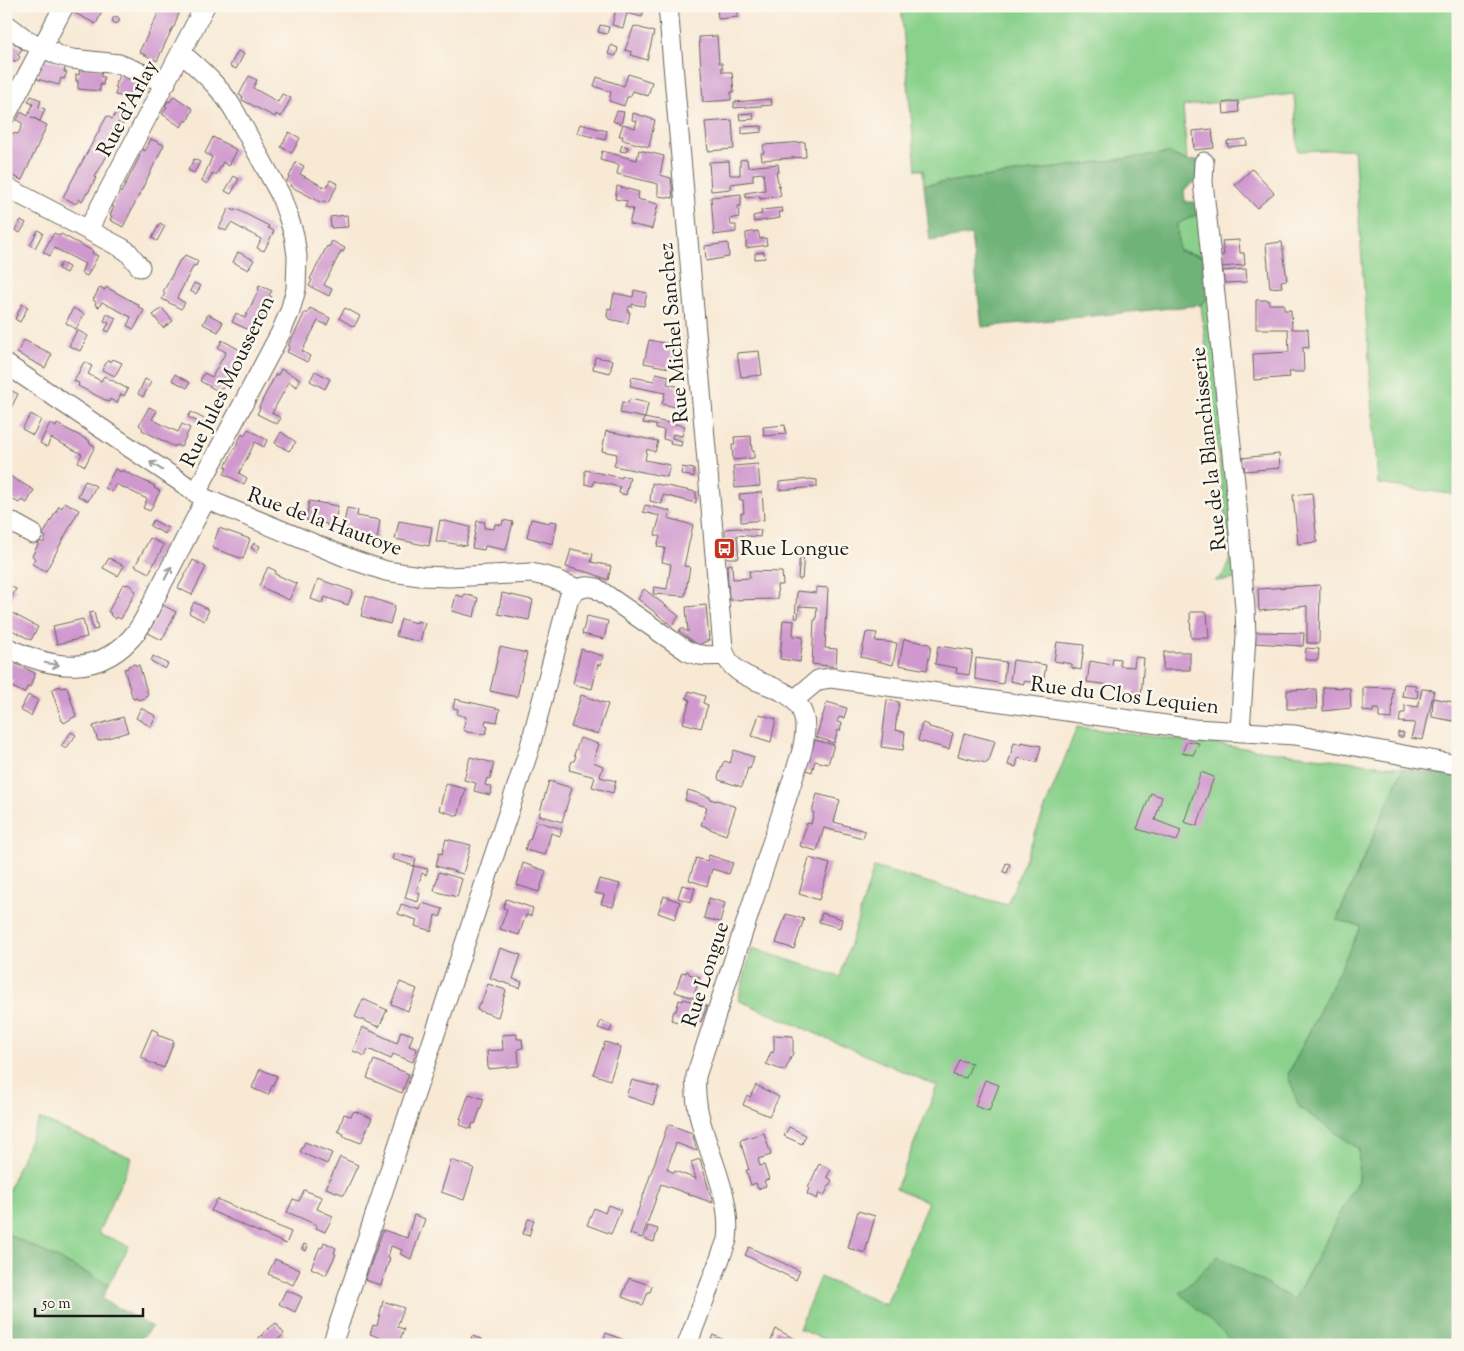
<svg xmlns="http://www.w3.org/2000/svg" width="1464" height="1351" viewBox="0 0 1464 1351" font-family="'Sorts Mill Goudy',serif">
<rect width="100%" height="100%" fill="#fbf7ec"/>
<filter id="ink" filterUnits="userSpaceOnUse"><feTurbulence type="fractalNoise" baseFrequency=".02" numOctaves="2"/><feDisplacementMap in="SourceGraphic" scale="10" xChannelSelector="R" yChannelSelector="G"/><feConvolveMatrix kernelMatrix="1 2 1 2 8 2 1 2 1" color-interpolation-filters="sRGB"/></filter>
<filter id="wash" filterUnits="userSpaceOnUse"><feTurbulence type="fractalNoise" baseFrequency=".0096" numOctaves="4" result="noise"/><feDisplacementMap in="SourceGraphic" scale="20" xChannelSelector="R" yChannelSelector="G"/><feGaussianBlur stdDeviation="1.12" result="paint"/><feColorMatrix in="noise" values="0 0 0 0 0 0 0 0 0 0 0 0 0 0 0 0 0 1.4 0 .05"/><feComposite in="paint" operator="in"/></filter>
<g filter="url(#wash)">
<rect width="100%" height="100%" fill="#f8e9d5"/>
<path fill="#8ad18c" stroke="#537654" d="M901,6H1458V495L1378,484L1354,149L1298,151L1294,94L1183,106L1187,161L1169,153L924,185L923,170H916Z
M1200,213L1205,257L1178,250L1177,224Z
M1210,296L1238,579L1215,581C1225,574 1228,568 1230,557L1201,305Z
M1077,727L1403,768L1337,919L1361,926L1288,1075L1299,1107L1359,1149L1358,1180L1294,1300L1218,1256L1181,1292L1236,1345H838L799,1329L820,1277L886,1305L928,1202L896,1189L937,1086L738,1000L752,948L840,977L874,867L1007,905Z
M40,1119L132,1158L98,1233L129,1246L109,1284L6,1233V1196L34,1130Z"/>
<path fill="#6fb378" stroke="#46684a" d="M1169,153L1187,161L1199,160L1196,181L1184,190L1185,202H1194L1199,205L1200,213L1177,224L1179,251L1205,257L1210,296L1201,305L982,327L971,235L930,241L924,185Z
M1403,768L1458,777V1345H1236L1180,1293L1218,1256L1294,1300L1358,1180L1359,1149L1299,1107L1288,1075L1361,926L1337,920Z
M6,1233L109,1284L102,1299L152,1327L135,1345H6Z"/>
<g id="blocks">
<path fill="#cf98ce" d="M76,6H105L96,24L73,12Z
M160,6L181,8L174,27H173L157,61L139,52L158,14Z
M617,6H645L642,17L627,13L623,28L612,25Z
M717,6H737L738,17L718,19Z
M112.5 20a3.5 3.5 0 1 1 7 0a3.5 3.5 0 1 1-7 0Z
M600,25L609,27L607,34L598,32Z
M634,26L654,32L647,60L631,55L632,52L625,50Z
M717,36L719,63H722V72H732L734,92H731V100L703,102L699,37Z
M6,37L22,49L18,55L20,57L16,62L14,60L9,66L6,64Z
M611,45L618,48L616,56L608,54Z
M238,51L244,54L236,69L230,66Z
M44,59L66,65L64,72H67L64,79L61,78L59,85L37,79Z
M80,67L102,69L101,77H104L103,85L100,84V91L78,89V81H76V74L79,75Z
M120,74L142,79L140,86L143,87L141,94L138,93L137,100L115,95L117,88L115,87L116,81H118Z
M628,74L652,82L648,96L633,91L630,97H627L624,106L609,101L611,92L594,86L597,77L624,86Z
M249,76L257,80L253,88L278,102L282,94L291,98L281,117L276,114L275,117L242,100L243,97L239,95Z
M31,96L41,100L39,107L45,109L40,121L31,117L47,125L22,180L6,173V159L9,153L6,151V145L12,133L18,134L23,124L17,120L21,112L28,116L33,104L28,102Z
M174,96L193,109L187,122L185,120L181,127L162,114L167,107L165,106L168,101L170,102Z
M771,99L772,105L734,108V102Z
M1238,101L1239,112L1224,114L1223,103Z
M617,111L624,112L621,124L613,121Z
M116,113L126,119L123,125L118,122L112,133L118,136L95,177L96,178L88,193H87L82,201L79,199L76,204L63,197L107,116L112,119Z
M633,113L655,120L649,147L626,141L622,139L623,136H619L623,124L635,128L637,121L632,120Z
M753,113L754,119L740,120L739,114Z
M732,120L734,149L708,151L705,122Z
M580,124L607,131L605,140L577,133Z
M762,126V132L742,134V127Z
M1212,129L1214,148L1194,150L1193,131Z
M289,132L300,138L292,153L281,147Z
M213,137L237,150L229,166L223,162L216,175L213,173L207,184L202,181L212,157L205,153Z
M151,139L164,145L123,227L110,220L112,216L110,215L114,207L112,206L119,191L121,193L140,156L138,155L141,149L145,151Z
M1246,139L1247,145L1228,147L1227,141Z
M805,142L806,157L762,160L761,153H764L763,145Z
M622,145L628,147L626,152L620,151Z
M639,150L664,156L660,175L671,178L673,198L658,196V184L617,174L619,165L600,160L602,151L637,160Z
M194,159L200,162L194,173L188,170Z
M747,159L748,167L778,164L779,172H776L781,196L760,199V196L746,198L745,193L765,190L763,173L753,174V181L731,184V189L711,191L709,162L729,161L730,175H740V160Z
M296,162L304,166L300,174L326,188L330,180L338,184L328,203L323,201L322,203L290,186L291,184L287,181Z
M1252,169L1274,193L1257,208L1235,185Z
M234,176L239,179L231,194L225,191Z
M617,186L639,192L637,199L658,204L652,229L629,224L633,209L625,207L627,201L615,199Z
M741,194V206H738L739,217L730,219L731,225H736V232L714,235L711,197Z
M229,208L235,211L236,209L269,226L268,228L274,231L264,251L257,248L261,239L231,223L226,231L219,228Z
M782,208L783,212H779L780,218L754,222L753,216L762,214L761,210Z
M347,215L348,227L331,228L330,217Z
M21,220L26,223L20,233L15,230Z
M160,223L165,226L157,241L152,238Z
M38,230L43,233L35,248L30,245Z
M758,231L760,239L766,238L767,245L746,248V233Z
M54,233L60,236L61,234L93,251L92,253L98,256L87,276L81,273L85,264L70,256L54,248L50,256L43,252Z
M1239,240L1240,253H1244L1245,265L1221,267L1220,255H1224L1222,241Z
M332,241L345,248L343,252L341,251L324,285L332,289L329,296L309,286L312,280L310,279L319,262L327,246L329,247Z
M1282,242L1287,280L1281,281L1282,287L1270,288L1266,244Z
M728,243L729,257L706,261L705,246Z
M238,252L254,260L248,270L233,262Z
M764,252L765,258L755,259V253Z
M185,255L198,261L196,266L194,265L177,298L185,303L181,309L162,299L165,293L163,292L180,260H182Z
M61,263L69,267L66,273L58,269Z
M1246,269L1247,282L1224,283L1223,271Z
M194,283L201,286L196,294L190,291Z
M259,285L272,291L269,295L272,297L256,328L254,327L251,331L232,322L236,313L245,318L259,289L258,288Z
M100,287L105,290L106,287L139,305L138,307L144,310L134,329L127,326L131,317L102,302L99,307L95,305L96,302L93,300Z
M634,290L647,293L644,306L632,304V307L629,306L628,312H630L628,323L609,319L607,316L608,308L611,309L614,293L633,297Z
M1256,300H1269V304H1284V310H1291L1292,329H1308L1309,348L1303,347L1304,372H1289L1290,377L1254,380L1253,354L1289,352L1288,329H1256Z
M22,304L28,307L20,322L15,319Z
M73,308L84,314L76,329L66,323Z
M162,308L173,321L163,328L153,315Z
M310,308L330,318L327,325L318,321L302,351L310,356L307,362L287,352L290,346L288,345L297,329L305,312L307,314Z
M345,308L360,316L354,327L339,318Z
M107,314L116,318L109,332L105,330L109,323L104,321Z
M208,314L223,322L218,332L203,324Z
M77,330L88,336L80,351L69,346Z
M24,340L52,354L45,368L17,353Z
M222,340L240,350L238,355L241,356L223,388L221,387L218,391L200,381L204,373L212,377L226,352L218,348Z
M649,340L674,345L669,368L644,363Z
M759,351L762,375L741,377L737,353Z
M595,357L613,360L610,373L593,369Z
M113,359L122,363L115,376L102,370L108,360L111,362Z
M84,362L92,366L88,374L101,381L104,376L128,389L124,396L121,394L117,403L110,399L109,402L78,386L79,383L74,381Z
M281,369L300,379L297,387L289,382L272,413L281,418L277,424L257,414L260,408L259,407L267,391L276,374L278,375Z
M315,371L330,379L325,389L310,381Z
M656,373L669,376L667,384L685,388L680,408L662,404L665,393L630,386L632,377L654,381Z
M175,374L190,383L187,388L172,380Z
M145,379L151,382L143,397L138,394Z
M6,388L18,394L11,408L6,405Z
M630,399L648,403L645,418L620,413L622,402L628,403Z
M149,407L157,411L152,419L165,426L178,432L182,424L190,428L181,447L176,445L175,447L142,430L143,428L139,425Z
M191,412L206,420L204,425L188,417Z
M31,414L41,420L33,435L22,429Z
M644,418L685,426L682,436L673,434L672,438L682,441L681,446L670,444L671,441L663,439L664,430L656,428V425L643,423Z
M50,423L56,427L57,424L90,441L89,443L95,446L85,466L78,462L82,454L51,438L47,447L40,443Z
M785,425L786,434L764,436L763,427Z
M248,429L267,440L264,447L255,442L247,458L239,473L247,478L244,484L224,474L227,468L225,467L242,434L244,436Z
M606,431L658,441L655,452L647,449L645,460L670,465L667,477L614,466L617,454L602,451Z
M281,432L296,442L289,451L275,443Z
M751,436L752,451H754V458L733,460L732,445H735L734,437Z
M1279,454L1280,468L1245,471L1244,466H1242L1241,458Z
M758,464L760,486L735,488L733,466Z
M682,467L694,469V477L681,474Z
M115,469L121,472L122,470L138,478L155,486L154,488L160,491L150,511L143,508L147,499L116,484L112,492L105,488Z
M585,470L622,478V476L630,477L626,495L619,493L620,487L594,481L593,486L585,484Z
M6,474L34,490L27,503L21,500L19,503L6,496Z
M810,479L817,480V487L779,490V482Z
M85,481L96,486L88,501L78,496Z
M652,483L696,492V503L663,495L662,504L650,501Z
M762,492L764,520L741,522V513H744L743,500H740L739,494Z
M1312,493L1317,542L1298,544L1293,495Z
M309,501L338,506L334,527L327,526V524L306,520Z
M65,502L79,510L46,571L32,564L35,558L32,556L40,541L43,543L46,537L43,535L59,506L62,508Z
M645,505L670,511L668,518L693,525L684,566L690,567L685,596L653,594L654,587L667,589L671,564L662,562L665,548L657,547L660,536L655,535L660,516L643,512Z
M347,508L358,510L357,516L380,520L377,540L342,533Z
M531,519L549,523L550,521L557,522L553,544L527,537Z
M153,520L168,528L165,534L150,526Z
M440,520L470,527L466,546L444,542H436Z
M503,520L513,522L506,550L485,546L484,550L472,548L477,521L485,522L484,528L494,529L495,524L502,525Z
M399,521L432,527L429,546L395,539Z
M219,528L250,539L243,559L212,548Z
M737,528L761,530L760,537L737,535L739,558H727L725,529Z
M150,538L164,545L149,573L135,566Z
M254,543L260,546L257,552L251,548Z
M571,549L593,554L591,562L611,566L608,580L591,573L566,567Z
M800,553H804L802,579H798Z
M109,558L124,566L118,576L103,568Z
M193,560L206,567L192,595L178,588Z
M732,564L733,579L750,578L749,571L782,572L783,585H777L778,599L729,600L727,565Z
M268,567L276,571L275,574L297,584L289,600L259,586Z
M318,579L353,591L348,605L325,597L322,603L311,599Z
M6,584L16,589L8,604L6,603Z
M123,584L126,585L127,584L133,587L132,589L136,591L121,619L117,617L116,619L110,615L111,613L108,612Z
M1320,585L1319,643H1307V606L1259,611L1258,589Z
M816,587L828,588L825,648L837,649L836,667L812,664L814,620H816L817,607L799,606L798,618H795L797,591L816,593Z
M644,589L679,616L672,626L638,599Z
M502,593L533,600L529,620L498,614Z
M464,594L478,598L474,617L452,611L456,595L464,597Z
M366,596L395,606L390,624L361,616Z
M194,602L209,610L204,621L189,613Z
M163,605L176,612L162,640L148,633Z
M706,605L709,640L698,645L679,631L681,628L688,632L686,607Z
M10,612L38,627L31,640L6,627V619Z
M94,612L98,629L93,630L89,613Z
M1190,612H1207L1209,638H1191Z
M587,616L608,621L604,639L582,634Z
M83,619L87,637L57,644L53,626Z
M401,619L417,623V621L425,623L420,642L396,636Z
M783,620L794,621L793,636L803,637L800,662L780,659Z
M869,632L877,633L875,641L897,643L893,665L861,657L866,633Z
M1255,632L1304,633L1303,646L1254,643Z
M904,639L929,644L931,646L927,670L899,665Z
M1057,642L1084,645L1081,670L1072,668V664L1054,661Z
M938,646L973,651L969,675L956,673L957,668L935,664Z
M500,647L527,653L517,697L490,691Z
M1306,648L1319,649L1318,660H1305Z
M581,649L603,656L601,665L598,664L592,689L573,684Z
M1164,652H1190V670H1163Z
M153,656L168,664L165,669L151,661Z
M1135,657L1144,658L1141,698H1133L1134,691L1118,690V686L1087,682L1090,661L1112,665L1113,658L1120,659V666L1134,667Z
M976,658L1006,662L1003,684L975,679Z
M6,659L35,673L30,687L28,686L24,693L10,686L13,680L6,677Z
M1013,660L1046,665L1043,684L1024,681V684L1010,681Z
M135,664L136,666L139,665L148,695L145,696L146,698L138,700L137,698L133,699L124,669L128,668V666Z
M1404,684L1416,685L1415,690L1418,691L1417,698L1402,696Z
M60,686L61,688L67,687L76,716L64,723L63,721H62L52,691L53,689Z
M1323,687L1350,688L1351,708L1323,711Z
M1363,687L1393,688L1392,719L1379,718V709H1373V712L1363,711Z
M1316,689L1317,709H1287V690Z
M1422,689L1434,690L1423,740L1411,738L1415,723L1399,722L1401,713H1405V705L1418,707Z
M689,691L705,696L703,703L708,705L701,728L683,723L690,700L686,698Z
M28,695L38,700L31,716L20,710Z
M581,695L608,704L598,734L571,727Z
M1433,698L1458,703V722L1432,717Z
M455,699L500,709L497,722L486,720L485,724L488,727L486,733L484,734L467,732L463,729L466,717L457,714L458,709L453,708Z
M887,700L899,702L895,730L905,732L903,750L881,747Z
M827,702L847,708L844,718L839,717L837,722L842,723L840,731L838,730L834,743L816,737Z
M141,708L156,716L151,727L136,718Z
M759,714L776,719L771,742L752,736Z
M123,717L128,732L98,741L93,726Z
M922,723L929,725V727L953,733L949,749L918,741Z
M71,732L76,735L66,749L61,746Z
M1398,732L1404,733L1403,737H1398Z
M964,733L995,741L989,761L986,763L958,756Z
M580,738L599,744L593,762L603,766L600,777L616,781L613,793L592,787L595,777L569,770L572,761H574L576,756L574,755Z
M815,740L834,745L828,764L815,761L812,772L806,770Z
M1187,741L1199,743L1193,755L1182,753Z
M1014,742L1021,744V742L1041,746L1037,762L1018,758L1016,767L1008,765Z
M734,750L754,757L750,769L748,768L742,787L719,780L718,777L723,763L725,761L730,763Z
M470,757L494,763L490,779L487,778L485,785L492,787L490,795L474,791L476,783L464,780Z
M1201,772L1214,777L1197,826L1184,822Z
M549,781L572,788L562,822L539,815Z
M446,784L466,789L458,816L439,810Z
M688,790L710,797V799L716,801L717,800L736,807L726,835L707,828V827L701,825L707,807L685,800Z
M1151,793L1162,797L1155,820L1181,830L1177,841L1137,829Z
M817,794L840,800L834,822L865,831L863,838L824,828L817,851L800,846L807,823L811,824L814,813L812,812Z
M536,821L562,829L560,836L551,833L545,855L525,850L528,840H530Z
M446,839L471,845L463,874L436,866L439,853L442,854Z
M394,853L416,859L414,866L392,859Z
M709,855L733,863L729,874L712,869L707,886L689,880L696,858L707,861Z
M809,858L830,864L819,900L799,894Z
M523,863L546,871L539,892L517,885Z
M1006,863L1010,864L1007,873L1003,872Z
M414,866L428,869L426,875L422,873L416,892L420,893L418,902L405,898Z
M439,872L462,879L457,897L434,891Z
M599,879L620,884L613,907L601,904L604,895L595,893Z
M682,885L695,888L691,902L678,898Z
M664,896L680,902L675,919L658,913Z
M709,898L725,903L720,922L704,918Z
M506,899L533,908L531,916L526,915L519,935L500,929L507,909L503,908Z
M422,903L443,909L440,917L435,915L432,931L415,926L417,920L398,914L401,904L420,910Z
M822,913L842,919L840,928L819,922Z
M786,914L804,919L794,949L776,943Z
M500,948L521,955L513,979L522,982L520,988L490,978Z
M687,971L689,972V974L700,977L693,998L675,992L682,972L686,973Z
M400,982L417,989L408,1011L391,1004Z
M488,984L506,990L498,1017L477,1010L479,1003H481Z
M363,999L387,1010L379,1027L355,1017Z
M684,999L707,1006L701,1022L686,1018L685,1024L671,1020L674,1011H676L679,1000L683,1001Z
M601,1021L612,1025L610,1032L598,1028Z
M362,1027L397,1043L401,1031L413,1035L409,1046L417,1049L413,1062L393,1054L391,1059L368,1049L365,1056L353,1051Z
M152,1029L158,1032L157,1035L174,1041L164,1068L146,1061L147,1059L140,1057Z
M517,1034V1039H522L523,1048L518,1049L519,1066L488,1069L487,1051L503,1050L502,1035Z
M774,1035L793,1036V1053L785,1071L766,1064L771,1052L773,1053L774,1049Z
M605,1042L621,1047L610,1080L593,1074Z
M374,1060L409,1074L402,1093L367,1078Z
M959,1060L972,1063L966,1078L953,1075Z
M260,1069L277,1076L268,1095L252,1088Z
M632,1080L659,1087L653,1105L626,1096Z
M985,1080L999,1085L989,1111L975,1106Z
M756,1085L779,1097L769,1116L743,1105L747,1095L750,1097Z
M469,1094L484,1099L475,1124L473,1123L471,1129L460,1125L462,1119H460Z
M354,1111L372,1118L361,1143L343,1136L344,1134L337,1131L339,1129L344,1114L351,1116Z
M668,1124L692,1133L697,1151L676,1143L667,1169L674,1173L675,1171L696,1179L691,1162L700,1159L713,1203L661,1184L642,1238L630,1234Z
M789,1127L806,1135L802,1144L784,1136Z
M764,1133L771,1155L758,1159L760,1166L764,1165L769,1179L764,1181L766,1186L758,1189L756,1183L751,1185L746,1170H749L740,1140Z
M305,1142L332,1153L327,1164L300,1152Z
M340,1157L358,1165L344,1195L326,1188Z
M451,1160L474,1168L464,1200L441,1192Z
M819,1164L831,1169L827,1177L832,1180L824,1196L819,1193L817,1199L807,1194L809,1188H808Z
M304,1190L322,1197L317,1209L333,1216L325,1232L316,1228L317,1225L287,1212L293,1199L299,1201Z
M217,1199L291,1232L286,1244L211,1211Z
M608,1205L621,1210L611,1234L587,1225L594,1208L605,1213Z
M858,1211L875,1216L865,1253L848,1248Z
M414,1215L425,1219L411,1259L400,1254L402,1250L391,1246L388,1257L390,1258L381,1285L365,1280L383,1230L407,1238Z
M528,1219L534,1220L529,1236L523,1234Z
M648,1226L658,1229L654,1242L644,1239Z
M324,1242L336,1248L334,1253L336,1254L326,1275L311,1268L320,1247L322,1248Z
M304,1244L308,1246L306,1251L302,1249Z
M749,1247L800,1271L796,1280L745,1255Z
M275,1259L300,1270L293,1285L268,1274Z
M629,1278L652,1286L650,1292H648L643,1305L622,1297Z
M286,1290L302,1297L295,1312L279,1304Z
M383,1301L404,1308L397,1327L404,1329L398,1345L370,1334L373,1325L377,1326Z
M276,1323L284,1334L275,1342L279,1345H259L258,1341L260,1336H263V1333Z
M776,1329L797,1340L794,1345H769Z
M606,1333L629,1342L628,1345H601Z
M713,1335L735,1345H708Z
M472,1336L482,1339L480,1345H469Z"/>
</g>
</g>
<g filter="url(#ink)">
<use href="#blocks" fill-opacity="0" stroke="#69645d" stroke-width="1"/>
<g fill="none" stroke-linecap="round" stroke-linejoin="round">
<defs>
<path id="minor" d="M668,6L723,648C735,700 825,668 801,754L696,1076C691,1133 734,1183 727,1240L687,1345
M6,24L27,40L58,55L72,59L119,64L166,83
M181,53C201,70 221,88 234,110L280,194L288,216L294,235L297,256L296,289L290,311L281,332L196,493
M6,115L64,6
M1204,162L1203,182L1235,482L1245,609L1246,636L1240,732
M6,187L122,248L128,252L140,267
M88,230L205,6
M6,364L206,499L353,560L386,571L420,576L449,577L531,573L549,577L578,589
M6,519L33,534
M6,647C53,670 101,678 137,631C147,617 154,599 162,584C177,556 191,527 206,499
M794,700L818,680L831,678L1194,729L1295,735L1458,765
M332,1345L529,750L569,598C576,588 585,585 596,588L687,651C700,657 711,656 724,655"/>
</defs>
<use href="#minor" stroke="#69645d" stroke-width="21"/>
<use href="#minor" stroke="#fff" stroke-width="19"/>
</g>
<defs><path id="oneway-shaft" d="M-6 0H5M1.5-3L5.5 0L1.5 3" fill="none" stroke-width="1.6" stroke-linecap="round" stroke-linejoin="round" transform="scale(1.25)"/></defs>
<g stroke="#999">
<use href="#oneway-shaft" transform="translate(156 466) rotate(-146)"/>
<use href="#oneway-shaft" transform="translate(168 573) rotate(-63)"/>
<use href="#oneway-shaft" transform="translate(52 664) rotate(10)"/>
</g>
</g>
<defs>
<symbol id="bus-square" viewBox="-11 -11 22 22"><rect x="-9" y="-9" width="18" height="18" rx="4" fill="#c8321e" stroke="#fbf7ec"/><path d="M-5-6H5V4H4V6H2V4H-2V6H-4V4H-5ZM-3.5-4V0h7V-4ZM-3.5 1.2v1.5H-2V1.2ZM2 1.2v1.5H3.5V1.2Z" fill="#fff"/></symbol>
</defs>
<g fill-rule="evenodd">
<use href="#bus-square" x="712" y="536" width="25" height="25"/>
</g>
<g text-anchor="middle" stroke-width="5" stroke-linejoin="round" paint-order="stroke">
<g font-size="21" fill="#1c1c1c" stroke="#fbf7ec">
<text transform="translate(127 108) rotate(-62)" y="7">Rue d'Arlay</text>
<text transform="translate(673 333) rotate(-95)" y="7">Rue Michel Sanchez</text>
<text transform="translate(227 381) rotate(-64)" y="7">Rue Jules Mousseron</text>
<text transform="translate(1208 449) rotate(-96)" y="7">Rue de la Blanchisserie</text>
<text transform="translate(325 521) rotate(20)" y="7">Rue de la Hautoye</text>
<text transform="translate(1125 695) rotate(7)" y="7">Rue du Clos Lequien</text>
<text transform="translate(705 974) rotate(-72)" y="7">Rue Longue</text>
</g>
<g font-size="21" fill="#1c1c1c" stroke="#fbf7ec" text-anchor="start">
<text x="740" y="555">Rue Longue</text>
</g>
</g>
<rect width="1464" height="1351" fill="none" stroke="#fbf7ec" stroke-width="25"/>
<path d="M35 1308v8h108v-8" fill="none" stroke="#1c1c1c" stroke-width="2.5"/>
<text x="42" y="1308" font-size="15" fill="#1c1c1c" stroke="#fbf7ec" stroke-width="4" paint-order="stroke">50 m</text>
</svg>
